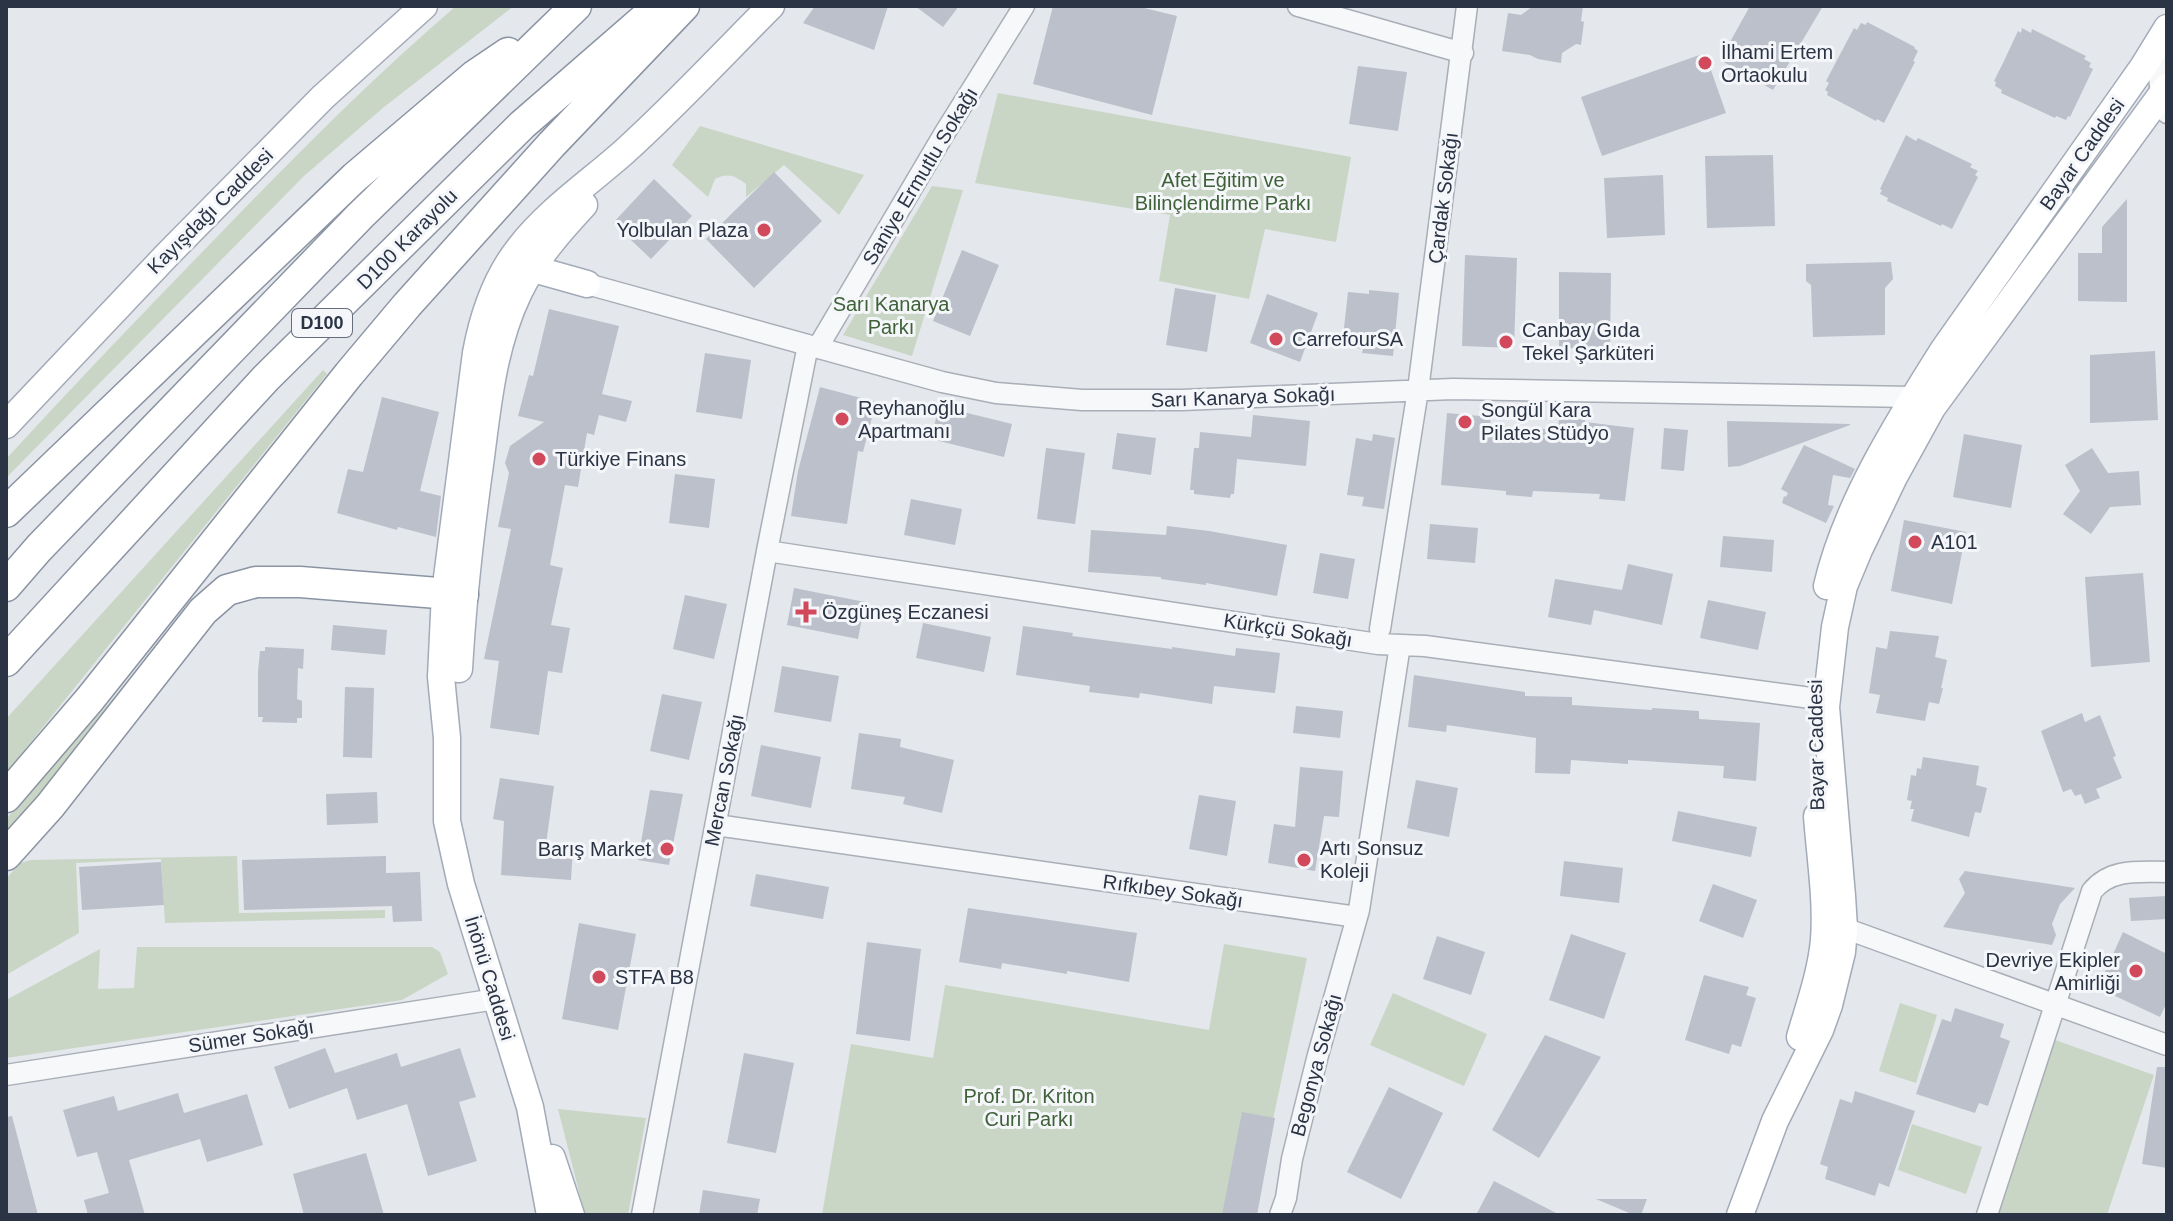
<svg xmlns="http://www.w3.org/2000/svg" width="2173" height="1221" viewBox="0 0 2173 1221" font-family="Helvetica,sans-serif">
<rect width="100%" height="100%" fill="#e4e7ec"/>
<path fill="#c9d6c5" d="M456,6H514L384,107L304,176L6,478V459C73,386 142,314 211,243C290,161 370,80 456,6Z
M998,93L1351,157L1336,242L1265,229L1249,299L1159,281L1170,215L975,183Z
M700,126L864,175L839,215L784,165L746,197V184C736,176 728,172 715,179L708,197L672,165Z
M932,186L963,190L912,356L843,335Z
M323,370L327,374L6,773V719Z
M169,629L173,631L6,843V819L116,695Z
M237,856L239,913L385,910V918L165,923L161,859L76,863L79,933L6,975V879L20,863L31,860Z
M1224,944L1307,958L1253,1215H822L851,1044L933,1058L945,985L1209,1030Z
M137,947H432L440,952L448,974L402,1000L6,1058V1000L100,949L98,989L134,988Z
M1393,993L1487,1034L1464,1086L1370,1045Z
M1900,1003L1937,1015L1916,1083L1879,1071Z
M2055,1040L2154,1075L2107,1215H1998Z
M558,1109L646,1118L628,1215H585Z
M1912,1124L1982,1147L1966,1194L1898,1170Z"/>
<path fill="#bbc0ca" d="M815,6H888L874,50L803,23Z
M915,6H959L943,27Z
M1053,6H1136L1177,16L1152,115L1033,84Z
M1533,6H1583L1581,21L1584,22L1581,45L1576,44L1562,53L1561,63L1538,59L1530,55L1502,51L1508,13L1521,15Z
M1750,6H1823L1773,90L1720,60Z
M1867,22L1915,47L1914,48L1918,51L1913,61L1915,62L1884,123L1877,119L1876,121L1827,95L1828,92L1825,90L1829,83L1826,81L1854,28L1857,30L1861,23L1866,25Z
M2022,28L2031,33L2032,29L2086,56L2084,59L2091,63L2089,67L2093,69L2070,117L2068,116L2066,120L2056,116L2055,118L2001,93L2002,90L1995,86L1996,82L1994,81L2003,63L2018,31L2021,33Z
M1705,53L1726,113L1602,156L1581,97Z
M1358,66L1407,72L1398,131L1349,124Z
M1906,135L1916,141L1918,138L1972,164L1970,167L1978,171L1975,175L1978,177L1952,229L1942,224L1941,226L1887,201L1888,198L1880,194L1882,190L1880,189Z
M1773,155L1775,226L1707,228L1705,156Z
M774,172L822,221L754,288L706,239Z
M1663,175L1665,235L1607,238L1604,178Z
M654,179L692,216L651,259L613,223Z
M2127,199V302L2078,301V253H2102V227Z
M962,250L999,265L970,336L933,321Z
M1465,255L1517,258L1514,348L1462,346Z
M1891,262L1893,279L1885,288V335L1813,337L1811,285L1806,281V264Z
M1559,272L1611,273L1610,349L1559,348Z
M1175,288L1216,295L1207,352L1166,345Z
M1369,290L1399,293L1393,356L1362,353L1363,349L1342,346L1348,292L1369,294Z
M1267,294L1318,313L1300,362L1250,343Z
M549,309L619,326L602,394L632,401L626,422L599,415L594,435L587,433L578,487L565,485L550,565L563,568L551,625L570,628L562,673L548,671L539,735L490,728L499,661L484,659L511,529L498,527L509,473L505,463L510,446L544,422L518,416L529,375L533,376Z
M2155,351L2158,420L2090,423V355Z
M705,353L751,360L742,419L696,412Z
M820,387L876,402L863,452L858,451L847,524L791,516L798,471Z
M382,397L439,412L420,491L441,496L436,537L398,527L397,530L337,513L348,469L363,472Z
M939,406L1012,424L1004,457L931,439Z
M1447,413L1491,417L1490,425L1558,430L1559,418L1585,419V422L1634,428L1625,501L1599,499L1600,494L1533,491L1532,497L1506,495V491L1441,485Z
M1253,415L1310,421L1306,466L1237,459L1234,494H1231L1230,498L1194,494V490H1190L1194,448H1199L1200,432L1251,437Z
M1727,421L1850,424V425L1740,466L1728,467Z
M1664,428L1688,430L1684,471L1661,469Z
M1117,433L1156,438L1151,475L1112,469Z
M1373,434L1395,438L1384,509L1362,506L1364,497L1347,495L1356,438L1372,441Z
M1964,434L2022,445L2011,508L1953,497Z
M1804,445L1855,469L1850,478L1833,475L1828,505L1834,506L1826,523L1782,503L1784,496L1786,497L1788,493L1781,489Z
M1046,448L1085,453L1075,524L1037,519Z
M2092,448L2108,473L2139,471L2141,505L2110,507L2091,534L2063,514L2080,491L2065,465Z
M675,474L715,479L709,528L669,523Z
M911,499L962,509L955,545L904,535Z
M1904,520L1966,532L1952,604L1891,591Z
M1430,524L1478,528L1475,563L1427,559Z
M1167,526L1209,531L1287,545L1277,596L1206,583V585L1161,579V577L1088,572L1091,530L1166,535Z
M1723,536L1774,540L1772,572L1720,567Z
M1320,553L1355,559L1348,599L1313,593Z
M1628,564L1673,574L1662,625L1594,610L1591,625L1548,617L1555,579L1622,590Z
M2143,573L2150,662L2091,667L2085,577Z
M794,588L865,602L858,639L787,625Z
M685,595L727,604L714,659L673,649Z
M1708,600L1766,612L1758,650L1700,638Z
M923,623L991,637L984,672L916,658Z
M333,625L387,630L385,655L331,650Z
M1023,626L1073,633L1072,636L1172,649V647L1235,656L1236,648L1280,653L1275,693L1214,686L1212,704L1140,693L1139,698L1089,692L1090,686L1016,675Z
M1890,631L1939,636L1935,657L1947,660L1941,688H1943L1939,704L1929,702L1925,721L1876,713L1880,695L1869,693L1876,647L1887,649Z
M265,647L304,649L303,669L298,668L297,699L302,701V718H297V723L262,722L263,717H258V672L260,651H265Z
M782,666L839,676L831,722L774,712Z
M1414,675L1525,692V696L1572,697V705L1652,710V708L1699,711V719L1760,723L1756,781L1723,778L1724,766L1628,760V764L1571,760L1570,774L1535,773L1536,738L1447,725L1446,732L1408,727Z
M345,687L374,688L372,758L343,757Z
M662,694L702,702L689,760L650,751Z
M1296,706L1343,711L1340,738L1293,733Z
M2082,713L2085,722L2100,715L2116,756L2113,757L2122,778L2096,789L2100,798L2085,804L2081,794L2075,796L2071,789L2063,792L2041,731Z
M859,733L901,739L900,747L954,760L942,813L903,804L905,797L851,789Z
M761,745L821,757L811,808L751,796Z
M1923,757L1979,766L1976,785L1987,788L1981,813L1975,812L1969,837L1911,821L1914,809H1910L1912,801L1907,800L1911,775L1916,776L1917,768L1921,769Z
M1300,767L1343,771L1339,817L1324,816L1315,871L1268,863L1274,824L1295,827Z
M500,778L554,786L546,844L573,846L571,880L501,875L504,821L493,819Z
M1416,780L1458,788L1449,837L1407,828Z
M650,790L683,794L669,865L638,860Z
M377,792L378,823L327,825L326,794Z
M1199,795L1236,801L1227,856L1189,849Z
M1678,811L1757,827L1751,857L1672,841Z
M386,856V873L420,872L422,921L393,922L392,906L244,910L242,860Z
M1564,861L1623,868L1619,903L1560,896Z
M161,862L164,905L82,910L79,867Z
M1965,871L2075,888L2060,904L2052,924L2056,935L2052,945L1943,927L1965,893L1959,879Z
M756,874L829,887L823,919L750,906Z
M1713,884L1757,900L1743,938L1699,921Z
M2167,896V919L2131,921L2129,898Z
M968,908L1137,933L1129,982L1067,971V974L1002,963L1001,969L959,962Z
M579,923L636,934L618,1030L562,1019Z
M2123,932L2167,954V1002L2160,1017L2098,988Z
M1571,934L1626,953L1604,1019L1549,1000Z
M1437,936L1485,952L1471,995L1423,979Z
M867,942L921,949L910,1041L856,1034Z
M1704,975L1749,987L1746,995L1756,998L1741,1047L1732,1044L1729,1054L1685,1040Z
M1955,1008L2004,1024L2000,1037L2010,1041L1988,1106L1979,1103L1975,1113L1916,1094L1942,1019L1951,1022Z
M1545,1035L1601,1057L1539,1158L1492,1130Z
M325,1048L335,1073L397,1053L401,1067L460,1048L476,1097L459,1102L477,1161L428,1176L407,1104L357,1120L347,1088L289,1109L274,1067Z
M744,1053L794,1063L776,1153L727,1143Z
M2157,1067H2167V1168L2142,1164Z
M1389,1087L1443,1113L1401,1199L1347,1172Z
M1855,1091L1915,1111L1889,1187L1879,1183L1875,1196L1825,1179L1828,1167L1820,1164L1840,1099L1852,1103Z
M178,1093L184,1113L247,1094L263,1145L207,1162L200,1139L129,1160L145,1215H88L84,1200L109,1193L97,1152L77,1157L63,1110L114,1096L118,1111Z
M1242,1112L1275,1118L1257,1215H1222Z
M12,1116L38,1215H6V1117Z
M366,1153L384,1215H304L293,1174Z
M1494,1181L1560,1215H1476Z
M703,1190L760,1199L757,1215H699Z
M1596,1199H1647L1641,1215H1634Z"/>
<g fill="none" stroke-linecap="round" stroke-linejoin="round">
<defs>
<path id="minor" d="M1298,6L1463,53
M2162,40C2158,63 2157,90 2167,113
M587,284L942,382L996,393L1082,400H1182L1453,389L1913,397L1923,402
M818,347L944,134L1024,6
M767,551L1378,644L1425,646L1826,700
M1380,629L1418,390L1467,6
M716,825L1357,917
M1832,930L1844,928L2167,1045
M6,1075L496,999
M642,1215L767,551L808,345
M1280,1215L1286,1198L1292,1159L1318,1055L1359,910L1400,645
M1987,1215L2092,891C2111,868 2139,872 2167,872"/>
<path id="major" d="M520,270L530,268L587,284
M6,425L167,255L323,97L424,6
M1827,586C1846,504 1899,420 1944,349L2143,67L2167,28
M459,669C463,598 471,528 481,457C488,402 494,343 519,292C535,259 560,231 584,205
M1800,1037C1809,1006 1821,973 1824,940C1827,900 1820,857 1817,816
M552,1158L571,1215
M550,1215L530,1107L461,884L447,821V738L441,677L445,593L476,353C483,315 496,277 520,247C549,210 589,183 624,152C675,106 722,55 771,6
M1740,1215L1775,1121L1820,1030L1829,1005L1842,952L1844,928L1842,896L1826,707L1835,627L1844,586L1859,550L1894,477L1932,408L2167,87"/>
<path id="highway" d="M6,512L355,177L474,76L508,53
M6,586L39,548L360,216L576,6
M6,661L266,378L522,125L659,6
M6,797L90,699L349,374L407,305L552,144L684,6
M6,855L50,806L203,611L227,590L256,582H300L463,595"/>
</defs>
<use href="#minor" stroke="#a9aeb7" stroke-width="23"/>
<use href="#major" stroke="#a3abb8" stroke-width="29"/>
<use href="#highway" stroke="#8b94a3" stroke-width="33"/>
<use href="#minor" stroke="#f7f8fa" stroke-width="20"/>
<use href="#major" stroke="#fff" stroke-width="26"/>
<use href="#highway" stroke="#fff" stroke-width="30"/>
</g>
<g fill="#d1495b" stroke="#f4f6f9" stroke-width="3">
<circle cx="1705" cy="63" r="8"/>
<circle cx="764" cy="230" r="8"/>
<circle cx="1276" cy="339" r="8"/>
<circle cx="1506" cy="342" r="8"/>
<circle cx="842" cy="419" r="8"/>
<circle cx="1465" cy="422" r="8"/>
<circle cx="539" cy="459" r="8"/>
<circle cx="1915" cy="542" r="8"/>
<path d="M802 600h8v8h8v8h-8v8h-8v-8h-8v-8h8z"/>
<circle cx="667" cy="849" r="8"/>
<circle cx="1304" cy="860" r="8"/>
<circle cx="2136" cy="971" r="8"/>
<circle cx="599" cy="977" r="8"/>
</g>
<g text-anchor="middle" stroke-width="6" stroke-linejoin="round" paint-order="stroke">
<rect fill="#f4f6f9" stroke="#676e7b" stroke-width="2" x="292" y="309" width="60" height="28" rx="6"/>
<g font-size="18" font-weight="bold" fill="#2b3445">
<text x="322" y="329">D100</text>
</g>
<g font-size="20" fill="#2b3445" stroke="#f4f6f9" text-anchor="start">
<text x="1721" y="59">İlhami Ertem<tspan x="1721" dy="23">Ortaokulu</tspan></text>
<text x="748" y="237" text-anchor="end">Yolbulan Plaza</text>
<text x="1522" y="337">Canbay Gıda<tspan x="1522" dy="23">Tekel Şarküteri</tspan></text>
<text x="1292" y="346">CarrefourSA</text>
<text x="858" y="415">Reyhanoğlu<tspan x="858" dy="23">Apartmanı</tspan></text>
<text x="1481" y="417">Songül Kara<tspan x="1481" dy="23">Pilates Stüdyo</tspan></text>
<text x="555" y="466">Türkiye Finans</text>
<text x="1931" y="549">A101</text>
<text x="822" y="619">Özgüneş Eczanesi</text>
<text x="1320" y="855">Artı Sonsuz<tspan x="1320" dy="23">Koleji</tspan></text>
<text x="651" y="856" text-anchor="end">Barış Market</text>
<text x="2120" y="967" text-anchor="end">Devriye Ekipler<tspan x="2120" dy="23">Amirliği</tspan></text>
<text x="615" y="984">STFA B8</text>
</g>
<g font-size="20" fill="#2b3445" stroke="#f4f6f9">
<text transform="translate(2082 154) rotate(-55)" y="7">Bayar Caddesi</text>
<text transform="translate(920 176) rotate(-59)" y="7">Saniye Ermutlu Sokağı</text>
<text transform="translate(1443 198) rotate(-83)" y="7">Çardak Sokağı</text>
<text transform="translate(210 211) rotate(-45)" y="7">Kayışdağı Caddesi</text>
<text transform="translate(407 239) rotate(-45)" y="7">D100 Karayolu</text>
<text transform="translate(1243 397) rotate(-2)" y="7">Sarı Kanarya Sokağı</text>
<text transform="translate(1288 630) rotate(9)" y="7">Kürkçü Sokağı</text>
<text transform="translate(1816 745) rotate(-91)" y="7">Bayar Caddesi</text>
<text transform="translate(724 780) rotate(-79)" y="7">Mercan Sokağı</text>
<text transform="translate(1173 891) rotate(8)" y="7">Rıfkıbey Sokağı</text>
<text transform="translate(490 978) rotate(73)" y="7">İnönü Caddesi</text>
<text transform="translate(251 1036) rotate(-9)" y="7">Sümer Sokağı</text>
<text transform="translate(1316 1065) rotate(-75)" y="7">Begonya Sokağı</text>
</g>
<g font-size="20" fill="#3f6138" stroke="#f4f6f9">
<text x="1223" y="187">Afet Eğitim ve<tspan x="1223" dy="23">Bilinçlendirme Parkı</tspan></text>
<text x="891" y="311">Sarı Kanarya<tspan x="891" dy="23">Parkı</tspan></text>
<text x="1029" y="1103">Prof. Dr. Kriton<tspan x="1029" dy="23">Curi Parkı</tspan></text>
</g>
</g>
<rect width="2173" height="1221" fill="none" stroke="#2b3445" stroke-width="16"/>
</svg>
